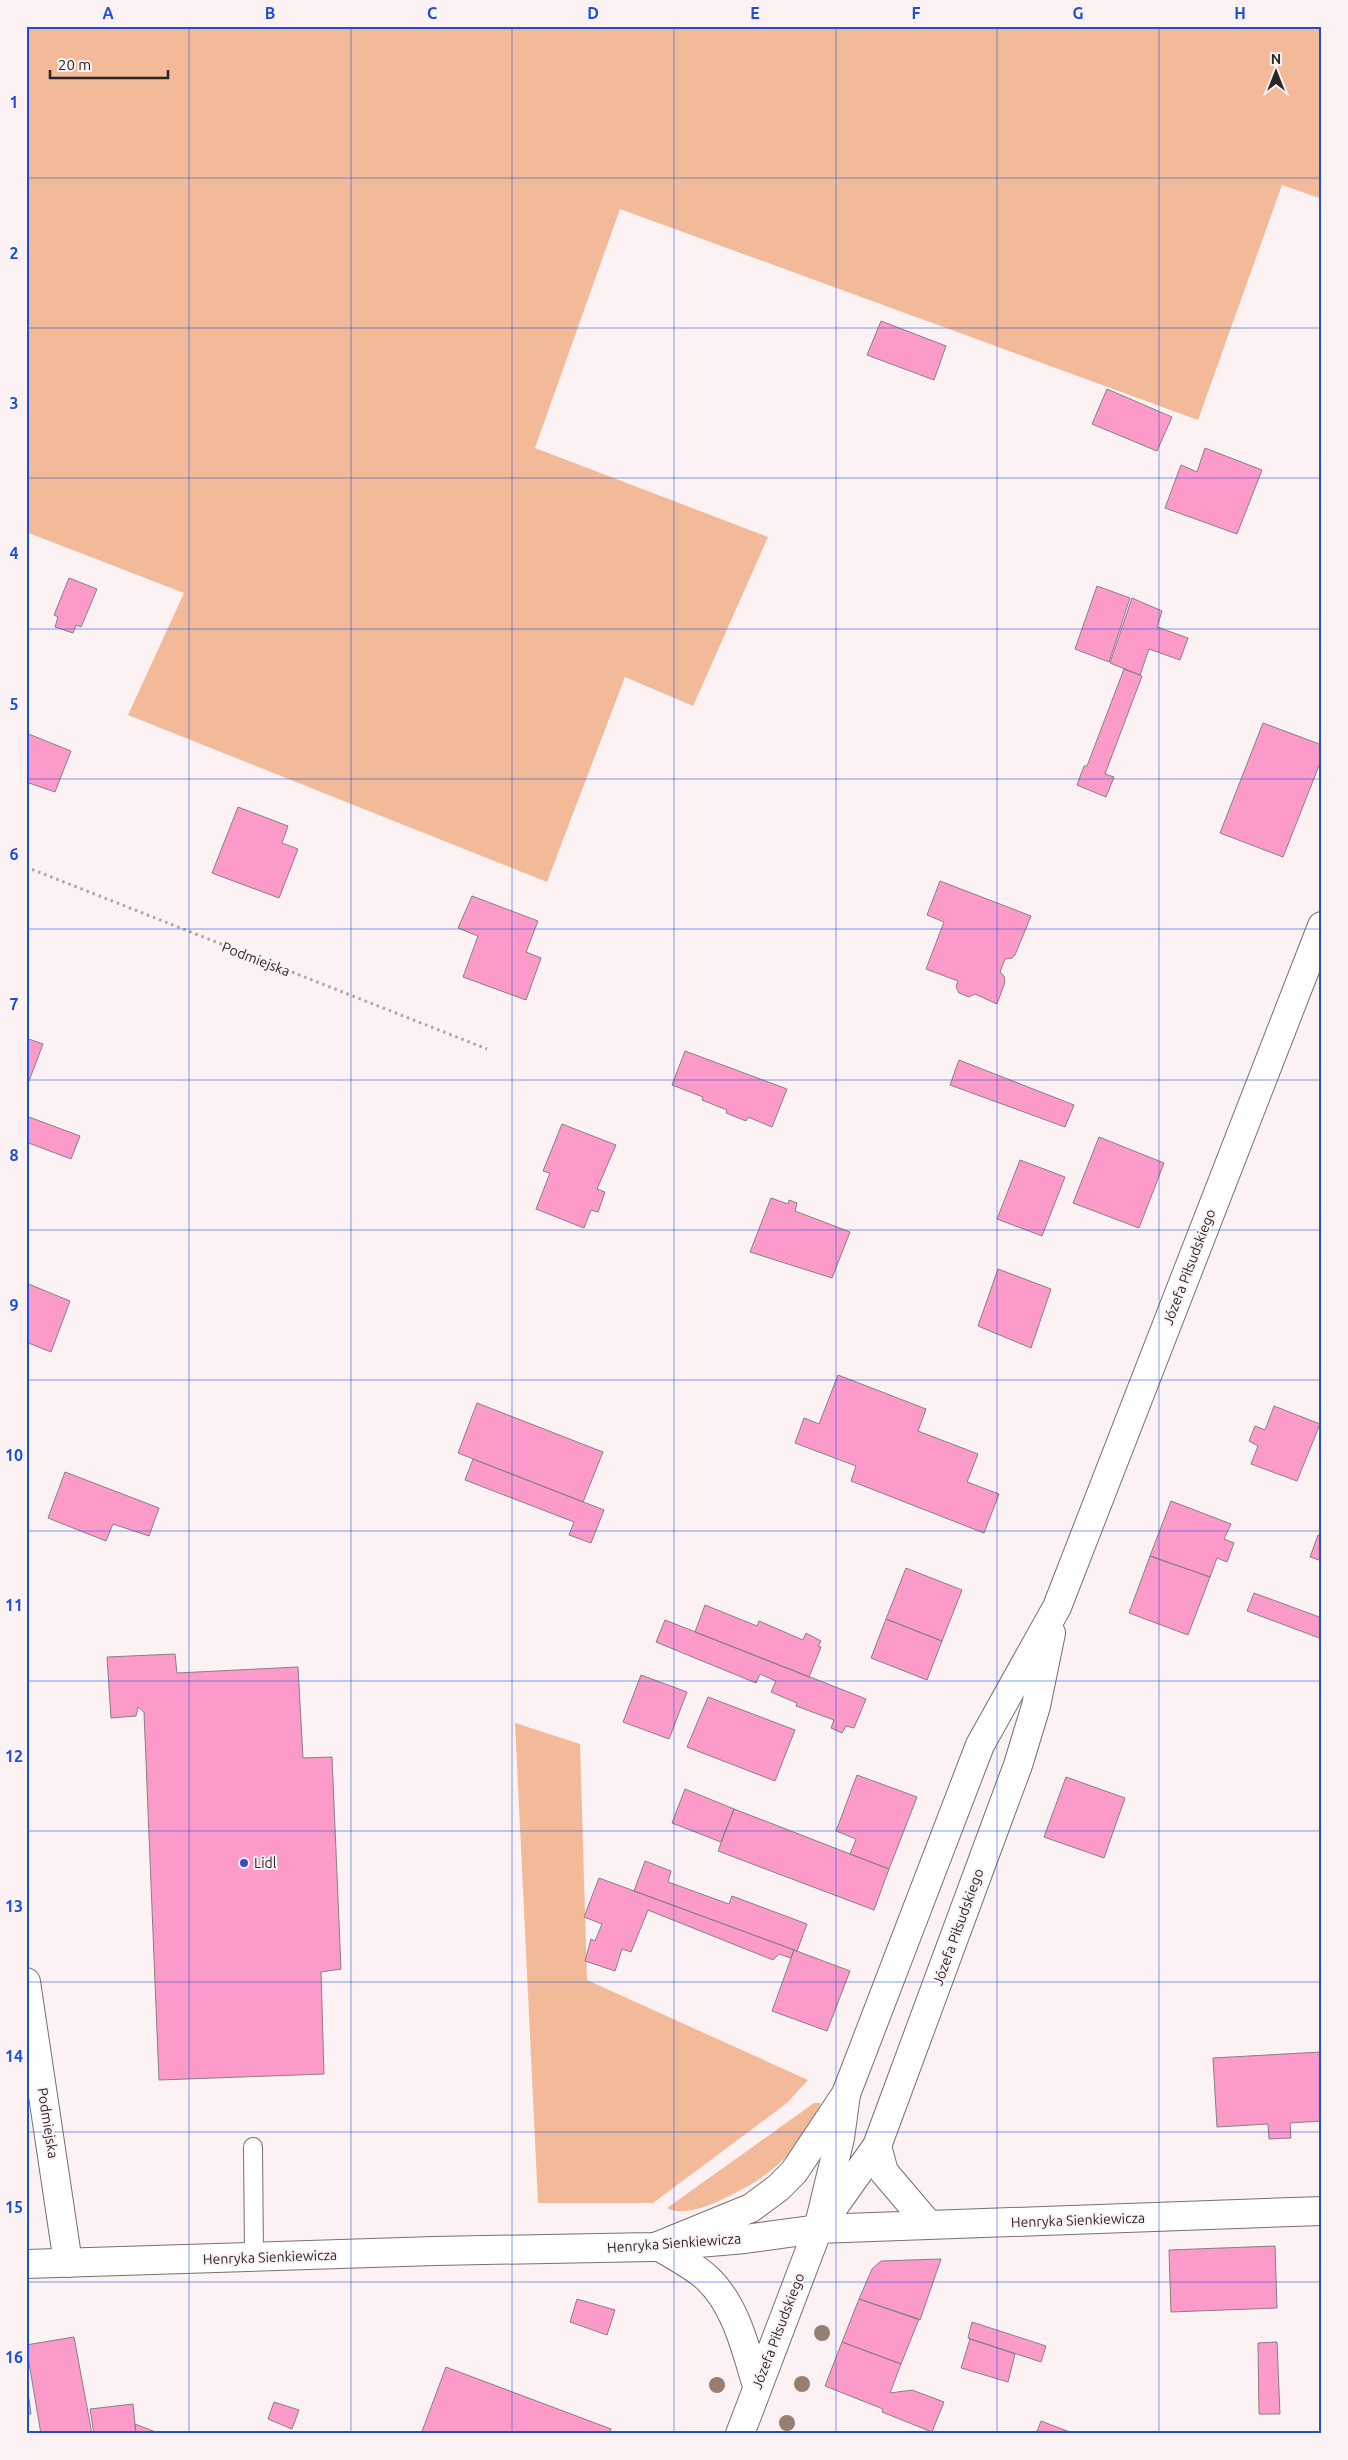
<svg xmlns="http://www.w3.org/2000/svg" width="1348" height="2460" viewBox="0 0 1348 2460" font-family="Ubuntu,sans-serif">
<rect width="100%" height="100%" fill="#fdf2f3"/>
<path fill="#f3ba9a" d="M26,26H1322V199L1282,185L1198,420L620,209L535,448L768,537L693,706L625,677L547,882L128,715L184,593L26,532Z
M515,1723L580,1744L587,1980L808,2080L787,2103L653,2203H538Z
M814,2103H821C797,2157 765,2181 712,2204C700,2209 679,2215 667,2208Z"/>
<path fill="#fc9bc9" stroke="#897f83" d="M881,321L946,346L934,380L867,355Z
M1107,389L1172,417L1157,451L1092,424Z
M1205,448L1262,470L1237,534L1165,508L1181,465L1197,472Z
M69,578L97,589L81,627L76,625L73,633L55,627L58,617L54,615Z
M1097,586L1130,598L1109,662L1075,649Z
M1132,598L1162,611L1157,627L1188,638L1180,660L1149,649L1140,675L1110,663Z
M1124,669L1142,676L1105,774L1114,777L1106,797L1077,785L1084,766H1087Z
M1263,723L1322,745V758L1283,857L1220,833Z
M26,733L71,751L55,792L26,782Z
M238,807L288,826L282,843L298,849L279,898L212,873Z
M940,881L1031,916L1015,955L1012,958L1005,959L1000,972L1004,976L1005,982L997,1004L975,994L969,997L959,993L956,987L958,981L926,969L944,922L927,915Z
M472,896L538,921L526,952L541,958L526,1000L463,977L478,936L458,928Z
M26,1038L43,1044L26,1089Z
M685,1051L787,1089L772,1127L748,1117L746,1121L726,1113L727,1110L702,1100L703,1097L672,1085Z
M959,1060L1074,1105L1065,1127L950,1085Z
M29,1117L80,1136L71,1159L26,1142V1124Z
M562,1124L616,1145L597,1189L605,1192L598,1212L591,1210L584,1228L536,1209L550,1173L543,1171Z
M1099,1137L1164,1163L1139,1228L1073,1203Z
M1020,1160L1065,1177L1042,1236L997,1219Z
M771,1198L788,1204L789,1200L797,1203L795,1211L850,1232L832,1278L750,1252Z
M998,1269L1051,1289L1031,1348L978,1326Z
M26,1283L70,1301L51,1352L26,1342Z
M838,1375L926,1409L918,1431L978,1454L967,1482L999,1494L984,1533L851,1481L856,1466L795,1443L804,1418L819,1424Z
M477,1403L603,1452L583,1502L458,1453Z
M1274,1406L1320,1424L1297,1481L1251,1464L1258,1446L1249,1441L1255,1426L1265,1430Z
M473,1459L604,1510L591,1543L569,1535L574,1522L465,1480Z
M65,1472L159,1508L149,1536L113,1524L106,1541L48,1518Z
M1171,1501L1231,1524L1224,1539L1234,1543L1227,1562L1217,1558L1210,1577L1150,1556Z
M1318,1535L1322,1537V1561L1310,1557Z
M1150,1556L1210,1577L1188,1635L1129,1613Z
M906,1568L962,1590L942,1641L886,1619Z
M1254,1593L1322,1618V1639L1247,1611Z
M705,1605L757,1626L759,1621L803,1640L806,1633L821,1641L818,1646L821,1647L809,1677L695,1632Z
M886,1619L942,1641L927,1680L871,1658Z
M665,1620L866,1699L854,1728L846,1726L842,1733L831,1728L834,1720L796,1706L797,1703L771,1692L776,1681L760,1674L756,1683L656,1642Z
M175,1654L177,1673L298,1667L303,1758L332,1757L341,1969L321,1972L324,2074L159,2080L144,1712L138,1707L136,1716L111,1718L107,1657Z
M641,1675L687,1692L669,1739L623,1722Z
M708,1697L795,1730L775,1781L687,1747Z
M857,1775L917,1797L889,1869L850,1854L856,1839L836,1831Z
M1066,1777L1125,1798L1104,1858L1044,1837Z
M685,1789L734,1809L721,1842L672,1823Z
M734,1809L889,1869L874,1910L718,1851Z
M645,1861L671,1871L668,1882L729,1904L732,1896L807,1924L797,1951L634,1891Z
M599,1878L794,1950L791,1958L779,1954L773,1960L648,1910L631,1952L622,1949L615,1971L585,1961L591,1939L595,1941L602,1924L584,1917Z
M794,1950L850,1971L827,2031L772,2011Z
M1321,2052L1322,2121L1290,2123L1291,2138L1269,2139L1268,2124L1217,2127L1213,2058Z
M1275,2246L1277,2308L1171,2312L1169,2250Z
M941,2259L920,2320L859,2299L872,2269L881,2261Z
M577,2299L615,2310L607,2335L570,2322Z
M859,2299L919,2319L901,2364L842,2342Z
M972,2322L1046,2346L1041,2362L968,2338Z
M74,2337L92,2434H41L26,2345Z
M970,2339L1015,2354L1008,2382L961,2368Z
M842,2342L901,2364L890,2393L912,2390L944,2402L932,2432L882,2412L883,2409L825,2386Z
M1277,2342L1280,2414H1259L1258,2343Z
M446,2367L611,2429L609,2434H421Z
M26,2377L31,2414H26Z
M274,2402L299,2410L292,2429L268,2419Z
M133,2404L136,2434H94L90,2409Z
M1041,2421L1075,2434H1036Z
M135,2424L161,2434H136Z"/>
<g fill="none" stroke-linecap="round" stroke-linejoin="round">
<defs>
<path id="service" d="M253,2147L254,2257"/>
<path id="minor" d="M26,1982L68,2263"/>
<path id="tertiary" d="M877,2146L884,2172L929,2225
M818,2229L1322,2211
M658,2246C674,2256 693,2265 707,2278C736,2305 746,2350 757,2386
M740,2434L818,2229L840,2138L846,2094"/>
<path id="secondary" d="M658,2246L751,2208L778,2188L794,2172L846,2094L980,1745L1057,1607L1322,926
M26,2264L434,2251L652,2247L745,2239L818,2229L877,2146L1018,1765L1036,1706L1051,1633"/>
</defs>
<use href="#service" stroke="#796f70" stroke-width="20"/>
<use href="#minor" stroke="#796f70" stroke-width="30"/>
<use href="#tertiary" stroke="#796f70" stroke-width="30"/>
<use href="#secondary" stroke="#796f70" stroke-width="30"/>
<path stroke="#ada4a5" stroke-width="3" stroke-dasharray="2.5 4" stroke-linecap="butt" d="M26,867L487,1049"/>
<use href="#service" stroke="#fff" stroke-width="18"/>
<use href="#minor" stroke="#fff" stroke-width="28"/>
<use href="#tertiary" stroke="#fff" stroke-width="28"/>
<use href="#secondary" stroke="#fff" stroke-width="28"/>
</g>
<g fill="#967e72">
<circle cx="822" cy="2333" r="8"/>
<circle cx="802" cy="2384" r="8"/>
<circle cx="717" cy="2385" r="8"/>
<circle cx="787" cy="2423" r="8"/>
</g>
<path fill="none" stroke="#1d4ed8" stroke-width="1" stroke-opacity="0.55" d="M189,26V2434M351,26V2434M512,26V2434M674,26V2434M836,26V2434M997,26V2434M1159,26V2434M26,178H1322M26,328H1322M26,478H1322M26,629H1322M26,779H1322M26,929H1322M26,1080H1322M26,1230H1322M26,1380H1322M26,1531H1322M26,1681H1322M26,1831H1322M26,1982H1322M26,2132H1322M26,2282H1322"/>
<circle fill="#3a4dc0" stroke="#fdf2f3" stroke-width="2" cx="244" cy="1863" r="5"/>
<g text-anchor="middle" stroke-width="4" stroke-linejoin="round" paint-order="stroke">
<g font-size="14" fill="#2a2626" stroke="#fdf2f3">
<text transform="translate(256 959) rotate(21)" y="5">Podmiejska</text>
<text transform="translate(1189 1267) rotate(-69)" y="5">Józefa Piłsudskiego</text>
<text transform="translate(958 1927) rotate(-70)" y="5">Józefa Piłsudskiego</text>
<text transform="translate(48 2123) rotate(81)" y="5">Podmiejska</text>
<text transform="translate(1078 2220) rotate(-2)" y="5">Henryka Sienkiewicza</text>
<text transform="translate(674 2243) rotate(-4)" y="5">Henryka Sienkiewicza</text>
<text transform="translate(270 2257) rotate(-2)" y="5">Henryka Sienkiewicza</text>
<text transform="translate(778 2331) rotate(-69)" y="5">Józefa Piłsudskiego</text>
</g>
<g font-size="14" fill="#2a2626" stroke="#fdf2f3" text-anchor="start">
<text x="254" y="1868">Lidl</text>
</g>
</g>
<rect width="1348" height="2460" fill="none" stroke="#fdf2f3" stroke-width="55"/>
<g transform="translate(1276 72)" stroke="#fdf2f3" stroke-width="4" paint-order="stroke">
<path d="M0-4L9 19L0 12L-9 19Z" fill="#2a2626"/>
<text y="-8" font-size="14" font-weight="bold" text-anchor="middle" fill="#2a2626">N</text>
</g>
<path d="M50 70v8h118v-8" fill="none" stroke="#2a2626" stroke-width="2.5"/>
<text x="58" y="70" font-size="15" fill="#2a2626" stroke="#fdf2f3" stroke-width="4" paint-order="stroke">20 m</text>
<rect x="28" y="28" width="1292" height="2404" fill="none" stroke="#1d4ed8" stroke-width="2"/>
<g font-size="16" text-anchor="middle" font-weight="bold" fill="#1d4ed8">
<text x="108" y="19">A</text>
<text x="270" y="19">B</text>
<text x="432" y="19">C</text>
<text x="593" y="19">D</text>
<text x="755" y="19">E</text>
<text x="916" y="19">F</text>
<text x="1078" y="19">G</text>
<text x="1240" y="19">H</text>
<text x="14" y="108">1</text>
<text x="14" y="259">2</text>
<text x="14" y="409">3</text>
<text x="14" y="559">4</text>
<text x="14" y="710">5</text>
<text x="14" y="860">6</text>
<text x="14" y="1010">7</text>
<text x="14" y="1161">8</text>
<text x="14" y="1311">9</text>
<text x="14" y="1461">10</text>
<text x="14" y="1611">11</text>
<text x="14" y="1762">12</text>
<text x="14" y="1912">13</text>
<text x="14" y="2062">14</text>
<text x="14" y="2213">15</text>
<text x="14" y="2363">16</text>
</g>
</svg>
